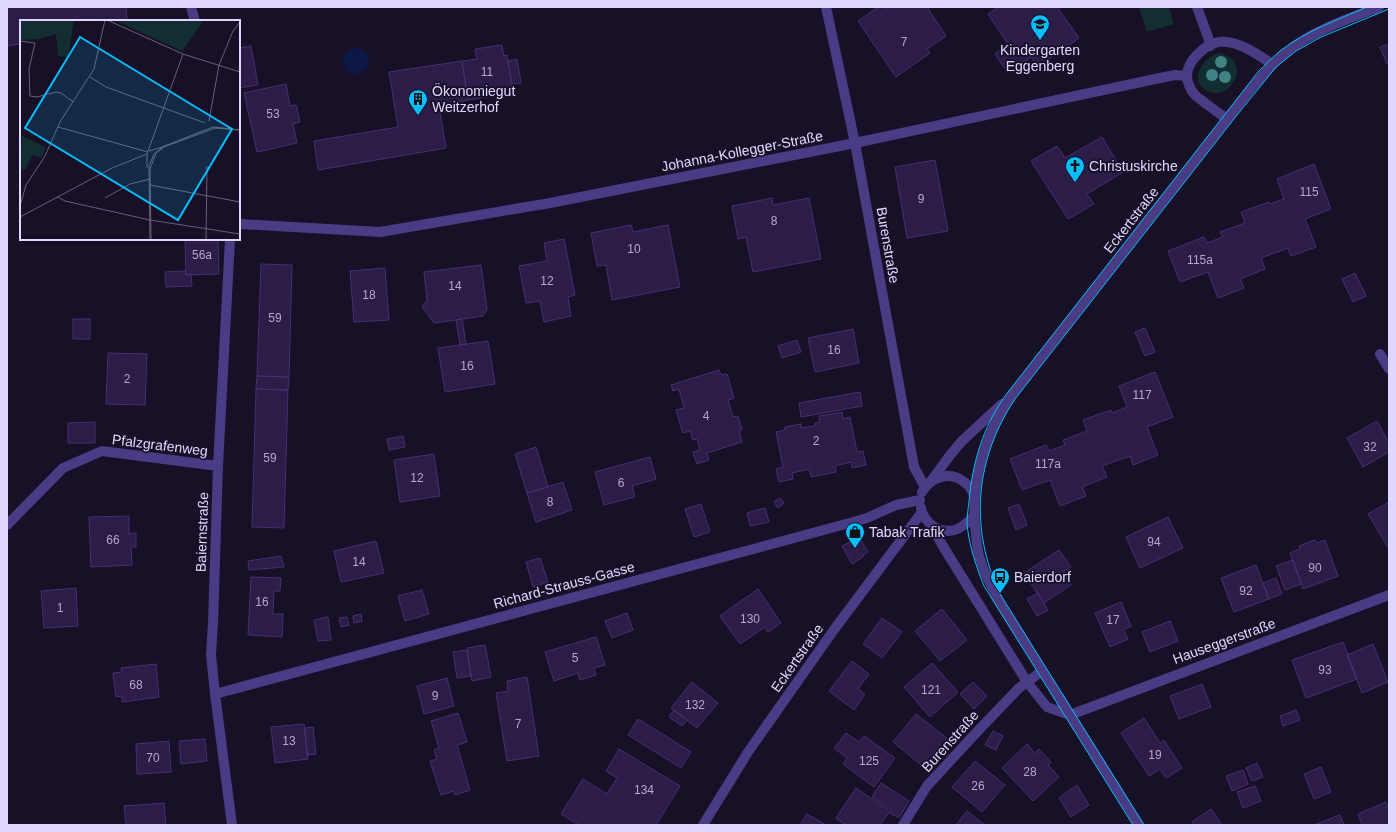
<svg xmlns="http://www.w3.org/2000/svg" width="1396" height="832" viewBox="0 0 1396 832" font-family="Arial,sans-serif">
<rect width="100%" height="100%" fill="#171027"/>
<path fill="#132e31" d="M1139,7H1169L1174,24L1147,32Z
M1219,53C1258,62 1225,109 1203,88C1189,75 1207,56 1219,53Z"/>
<path fill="#0b1845" d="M343 61a13 13 0 1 1 26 0a13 13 0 1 1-26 0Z"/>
<path fill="#2c1c48" stroke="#462f73" d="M7,7H126L127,21H21V44L7,46Z
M878,7H886L888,10L892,7H927L946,36L927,49L930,53L896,77L858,21Z
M998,7H1057L1079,38L1038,67L1031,57L1008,73L995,54L1008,44L988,14Z
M1389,44V64H1387L1380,47Z
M502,45L504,56L507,55L513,93L468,100L462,61L477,59L475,49Z
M251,46L258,85L239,88V48Z
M517,59L521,83L512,84L508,61Z
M462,61L468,100L439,106L446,148L318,170L314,141L398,127L389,72Z
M286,84L290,106L296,105L300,122L293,124L297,143L257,152L244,93Z
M1102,137L1123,172L1087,194L1094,204L1068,219L1031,161L1057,146L1065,158Z
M935,160L948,231L907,238L895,167Z
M1314,164L1331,209L1305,219L1316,247L1291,256L1288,248L1261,258L1265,269L1240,279L1244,288L1218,298L1208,272L1180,282L1168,251L1204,237L1207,243L1223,237L1220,232L1245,223L1241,212L1269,202L1270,204L1284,199L1277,179Z
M772,198L773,205L809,198L821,259L753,272L746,237L738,239L732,206Z
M631,225L633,232L668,225L680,287L612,300L606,265L597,266L591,233Z
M185,239H218L219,274L186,275Z
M564,239L575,295L568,297L571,316L544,322L540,301L526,303L519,266L547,261L544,243Z
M261,264L292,265L289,377L257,376Z
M481,265L487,309L483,316L434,323L422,307L427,300L424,272Z
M385,268L389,320L354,322L350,271Z
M185,271L186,275L191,274L192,286L166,287L165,272Z
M1355,273L1366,296L1353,302L1342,279Z
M73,319H90V339H73Z
M462,319L466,344L460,345L456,320Z
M1145,328L1155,352L1145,356L1135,332Z
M853,329L859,363L815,372L808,338Z
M797,340L801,352L782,358L778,346Z
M488,341L495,384L445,392L438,348Z
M108,353L147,354L145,405L106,404Z
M719,370L721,375L727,374L734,398L728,400L733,417L738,416L742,430L739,431L742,442L707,453L709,460L697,464L693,452L700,450L697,439L693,440L690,431L683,433L676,410L684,408L679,389L673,391L671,385Z
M1155,372L1173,417L1147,427L1158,455L1133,465L1130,456L1102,466L1107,477L1082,487L1086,496L1060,506L1050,480L1022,490L1010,459L1046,445L1049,451L1065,445L1063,440L1087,431L1083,420L1111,410L1112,413L1127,407L1119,386Z
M257,376L289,377L288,390L256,389Z
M256,389L288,390L284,528L252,527Z
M860,392L862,406L801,417L799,403Z
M842,412L843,419L850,417L857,452L863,451L866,465L852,468L851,462L835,466L836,472L811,477L809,469L792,473L793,479L779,482L776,469L783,467L776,432L785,430V427L801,424V428L815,426V423L820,422L819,416Z
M1377,421L1389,443V452L1363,467L1347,438Z
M95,422V443H68V423Z
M403,436L405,447L389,450L387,439Z
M536,447L548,487L527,493L515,454Z
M434,454L440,496L400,502L394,460Z
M650,457L656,479L632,486L635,497L604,505L595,472Z
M563,482L572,510L536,522L527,493Z
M780,498L784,503L778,508L774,502Z
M1389,502V549L1368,514Z
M701,504L710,532L694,537L685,509Z
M1019,504L1027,525L1016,530L1008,508Z
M765,508L769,522L750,526L747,513Z
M129,516V534L136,533V547H131L132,565L91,567L89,517Z
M1168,517L1183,548L1140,568L1126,537Z
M860,539L868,552L862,556L863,557L852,564L842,546L853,541V543Z
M1315,540L1317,543L1325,540L1338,576L1303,589L1290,553L1300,549L1299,546Z
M376,541L384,573L341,582L334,551Z
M1059,550L1071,567L1063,572L1071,585L1044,603L1024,573Z
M281,556L284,567L249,570L248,561Z
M540,558L548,582L533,587L526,562Z
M1293,560L1301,584L1285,590L1276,566Z
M1256,565L1269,599L1234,612L1221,578Z
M251,577L281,578L280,591H274L273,614H283L282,637L248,635Z
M1276,578L1282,594L1269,599L1263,583Z
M76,588L78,626L44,628L41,591Z
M758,589L781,623L768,632L765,627L740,644L720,616Z
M422,590L429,614L405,621L398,596Z
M1038,593L1048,610L1037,616L1027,599Z
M1121,602L1131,626L1123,630L1128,639L1110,647L1095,613Z
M942,609L967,640L940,661L915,631Z
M627,613L633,630L612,638L605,621Z
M361,614L362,621L354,623L353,616Z
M328,617L331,640L318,641L314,620Z
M347,617L349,625L341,627L339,618Z
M882,618L902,632L882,658L863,644Z
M1170,621L1178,641L1150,652L1142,632Z
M596,637L605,665L594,668L596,675L580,680L578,673L554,681L545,652Z
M1343,642L1357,679L1306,698L1292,660Z
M1373,644L1388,682L1362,693L1347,655Z
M485,645L491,677L472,681L467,648Z
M467,650L471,676L457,678L453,652Z
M852,661L869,674L858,689L865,694L854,710L829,691Z
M932,663L958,692L930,717L904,687Z
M156,664L159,697L122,702V696L116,697L113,673L122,672L121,668Z
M527,677L539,756L507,761L496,693L508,691L507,681Z
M447,678L454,706L424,714L417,686Z
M692,682L718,703L697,728L671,708Z
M973,682L987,696L974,709L960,694Z
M1202,684L1211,707L1179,719L1170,696Z
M674,710L687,720L682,726L669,717Z
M1296,710L1300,720L1283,726L1280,716Z
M458,713L467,742L457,745L470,790L455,795L454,791L441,795L430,761L437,759L434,750L439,748L431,721Z
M916,714L948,739L925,768L893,742Z
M1144,718L1160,743L1164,740L1182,768L1166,778L1160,769L1149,776L1121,733Z
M638,719L691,752L681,768L628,735Z
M304,724L308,759L275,763L271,727Z
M313,727L316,754L307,755L305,728Z
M993,731L1003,736L996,750L985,745Z
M846,733L859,742L864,736L895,758L874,787L843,764L847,758L834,748Z
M205,739L207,761L181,764L179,741Z
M169,741L171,772L137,774L136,744Z
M1027,744L1035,753L1039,749L1051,762L1048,765L1059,777L1033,801L1002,768Z
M619,749L680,786L656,825H579L561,814L583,779L607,794L617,778L606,771Z
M975,761L1005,785L982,812L952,787Z
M1257,763L1263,777L1252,781L1246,768Z
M1321,767L1331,792L1314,799L1304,774Z
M1243,770L1248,784L1232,791L1226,776Z
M881,783L909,801L899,818L890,813L892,810L872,797Z
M1077,785L1089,805L1071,817L1059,798Z
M1255,786L1261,801L1243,808L1237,792Z
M856,788L890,811L880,825H845L836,818Z
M1386,802L1389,809V825H1362L1358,814Z
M164,803L166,825H126L124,806Z
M1211,809L1222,825H1194L1192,822Z
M967,811L985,825H956Z
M807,814L826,825H800Z
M1340,815L1344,825H1314Z"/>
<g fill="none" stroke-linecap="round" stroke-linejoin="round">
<path stroke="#493c85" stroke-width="10" d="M191,7L195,21
M826,7L855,143L914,467L925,487
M1197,7L1208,37L1210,46
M1227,119C1220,114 1212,108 1205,103C1202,100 1198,98 1195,95C1191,91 1187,82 1187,76C1187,61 1205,44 1219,42C1236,39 1259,55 1272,64
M239,224L380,232L538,205L545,204L855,143L1160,78L1175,75L1187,76
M230,239L218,466L213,623L211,655L215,694L232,825
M1380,354L1389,369
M931,481L951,454L962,441L1002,404
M922,492C931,477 949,471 963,481C965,483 969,485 970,488C972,490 973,494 975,496
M921,508C924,523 939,534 955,530C962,528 968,522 973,517
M7,525L63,468L102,451L218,466
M933,527L941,543L1027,682L1047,707L1070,715
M215,694L857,521L867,518L896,505L920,500
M1070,715L1389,595
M703,825L748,752L833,631L922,512
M903,825L927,786L975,734L1019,688L1042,671
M1139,825L1000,603C993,589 984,574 980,559C977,551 977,543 976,535C969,484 984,438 1011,396L1250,90C1263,75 1276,59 1293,47C1318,29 1350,18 1379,7"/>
<path stroke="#06befb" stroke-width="1" d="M1133,825L984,586C976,566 969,545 967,524C967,517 968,509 969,502C972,464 983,427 1005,396L1258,72C1265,65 1272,58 1280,51C1306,31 1337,20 1367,7
M1144,825L1000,594C969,528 975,459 1015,399L1237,115L1276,67L1296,51L1321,37L1389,9"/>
</g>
<g fill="#418285">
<circle cx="1221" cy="62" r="6"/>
<circle cx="1212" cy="75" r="6"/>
<circle cx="1225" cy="77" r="6"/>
</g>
<defs>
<symbol id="school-pin" viewBox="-11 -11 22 30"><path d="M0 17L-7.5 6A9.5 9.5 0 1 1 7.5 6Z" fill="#06befb" stroke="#171027"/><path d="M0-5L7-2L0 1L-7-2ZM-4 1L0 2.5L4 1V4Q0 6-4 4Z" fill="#111"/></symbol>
<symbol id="building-pin" viewBox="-11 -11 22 30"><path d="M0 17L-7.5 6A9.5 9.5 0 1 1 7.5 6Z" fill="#06befb" stroke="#171027"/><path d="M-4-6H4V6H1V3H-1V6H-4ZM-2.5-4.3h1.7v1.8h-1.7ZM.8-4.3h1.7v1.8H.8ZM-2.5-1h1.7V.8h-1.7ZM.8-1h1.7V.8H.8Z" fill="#111"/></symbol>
<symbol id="church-pin" viewBox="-11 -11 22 30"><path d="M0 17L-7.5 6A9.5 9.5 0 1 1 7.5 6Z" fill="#06befb" stroke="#171027"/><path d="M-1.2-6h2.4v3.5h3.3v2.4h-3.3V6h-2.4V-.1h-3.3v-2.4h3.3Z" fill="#111"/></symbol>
<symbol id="shop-pin" viewBox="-11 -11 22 30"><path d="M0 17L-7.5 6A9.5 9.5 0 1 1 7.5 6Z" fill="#06befb" stroke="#171027"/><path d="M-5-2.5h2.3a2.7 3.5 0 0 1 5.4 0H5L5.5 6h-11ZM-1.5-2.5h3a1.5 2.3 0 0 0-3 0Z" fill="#111"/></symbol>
<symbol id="bus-pin" viewBox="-11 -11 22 30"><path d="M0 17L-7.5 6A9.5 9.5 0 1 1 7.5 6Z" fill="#06befb" stroke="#171027"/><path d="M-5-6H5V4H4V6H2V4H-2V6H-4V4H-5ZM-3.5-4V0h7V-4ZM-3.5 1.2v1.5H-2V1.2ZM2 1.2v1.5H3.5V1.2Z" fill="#111"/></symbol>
</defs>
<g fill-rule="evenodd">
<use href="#school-pin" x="1029" y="13" width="22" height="30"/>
<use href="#building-pin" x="407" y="88" width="22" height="30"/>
<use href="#church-pin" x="1064" y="155" width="22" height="30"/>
<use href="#shop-pin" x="844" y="521" width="22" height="30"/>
<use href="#bus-pin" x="989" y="566" width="22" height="30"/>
</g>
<g text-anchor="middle" stroke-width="3.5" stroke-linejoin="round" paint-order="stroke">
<g font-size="12" fill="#b4a8d0">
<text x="904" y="46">7</text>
<text x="487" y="76">11</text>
<text x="273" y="118">53</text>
<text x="1309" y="196">115</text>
<text x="921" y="203">9</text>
<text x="774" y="225">8</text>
<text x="634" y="253">10</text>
<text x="202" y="259">56a</text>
<text x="1200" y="264">115a</text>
<text x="547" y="285">12</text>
<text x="455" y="290">14</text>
<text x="369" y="299">18</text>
<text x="275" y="322">59</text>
<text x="834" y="354">16</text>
<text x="467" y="370">16</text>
<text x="127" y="383">2</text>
<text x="1142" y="399">117</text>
<text x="706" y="420">4</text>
<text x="816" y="445">2</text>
<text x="1370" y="451">32</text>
<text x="270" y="462">59</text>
<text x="1048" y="468">117a</text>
<text x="417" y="482">12</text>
<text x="621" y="487">6</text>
<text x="550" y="506">8</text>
<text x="113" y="544">66</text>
<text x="1154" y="546">94</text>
<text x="359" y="566">14</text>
<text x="1315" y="572">90</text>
<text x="1246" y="595">92</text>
<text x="262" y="606">16</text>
<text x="60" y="612">1</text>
<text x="750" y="623">130</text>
<text x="1113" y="624">17</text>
<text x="575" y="662">5</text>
<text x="1325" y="674">93</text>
<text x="136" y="689">68</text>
<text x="931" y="694">121</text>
<text x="435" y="700">9</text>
<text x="695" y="709">132</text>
<text x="518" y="728">7</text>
<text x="289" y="745">13</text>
<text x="1155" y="759">19</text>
<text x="153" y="762">70</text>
<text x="869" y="765">125</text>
<text x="1030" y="776">28</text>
<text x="978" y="790">26</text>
<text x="644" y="794">134</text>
</g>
<g font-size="14" fill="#e1d7fe" stroke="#171027" text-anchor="start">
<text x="1040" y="55" text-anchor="middle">Kindergarten<tspan x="1040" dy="16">Eggenberg</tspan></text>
<text x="432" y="96">Ökonomiegut<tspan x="432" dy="16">Weitzerhof</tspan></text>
<text x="1089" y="171">Christuskirche</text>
<text x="869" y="537">Tabak Trafik</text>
<text x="1014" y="582">Baierdorf</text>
</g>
<g font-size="14" fill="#e1d7fe" stroke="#171027">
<text transform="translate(742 151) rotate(-11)" y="5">Johanna-Kollegger-Straße</text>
<text transform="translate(1131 220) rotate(-52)" y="5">Eckertstraße</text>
<text transform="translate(888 245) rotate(80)" y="5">Burenstraße</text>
<text transform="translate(160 445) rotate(7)" y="5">Pfalzgrafenweg</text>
<text transform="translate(202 532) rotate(-88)" y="5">Baiernstraße</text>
<text transform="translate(564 585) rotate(-15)" y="5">Richard-Strauss-Gasse</text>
<text transform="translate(1224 641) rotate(-20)" y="5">Hauseggerstraße</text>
<text transform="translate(797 658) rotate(-55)" y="5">Eckertstraße</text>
<text transform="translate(950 741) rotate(-48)" y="5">Burenstraße</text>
</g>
</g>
<g transform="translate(20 20)">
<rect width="220" height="220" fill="#171027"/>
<path d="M0,0H54L48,37L38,36L36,14L20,19L0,20ZM94,0H184L162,31ZM2,116L26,127L21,138L13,135L5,150L0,148Z" fill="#132e31"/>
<path fill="none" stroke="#68607d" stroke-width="1" d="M87,0L163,34L220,52M0,21L15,23L9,49L10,76L17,77L36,72L41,73L53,82M70,57L86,67L185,103M189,101L199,45L213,11L220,2M38,107L128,132M129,131L142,127M127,148V134L163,34M130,165L220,182M38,177L45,181L130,200L220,214M85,178L110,164L130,159M0,186L6,165L25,136L40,102L74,49L85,0M0,197L92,148L127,134M130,220L129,146L134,134L142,127L193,107L220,110M131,220L130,149L136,133L144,127L195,108L220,110M186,220L187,146"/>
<path fill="#06befb" fill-opacity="0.15" stroke="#06befb" stroke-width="2" d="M60,17L212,109L158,200L5,108Z"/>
<rect width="220" height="220" fill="none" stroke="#e1d7fe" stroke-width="2"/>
</g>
<rect width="1396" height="832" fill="none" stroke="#e1d7fe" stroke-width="16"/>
</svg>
